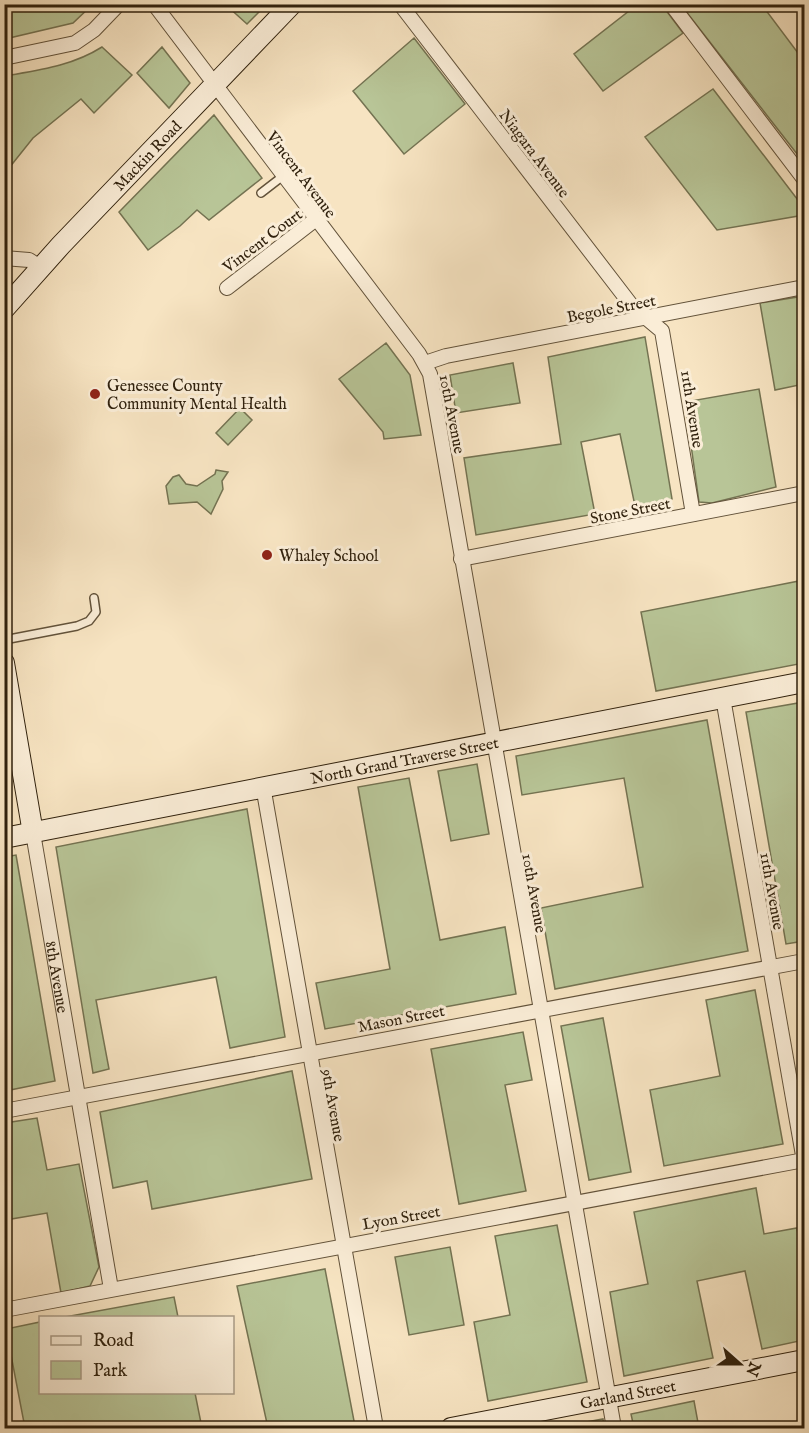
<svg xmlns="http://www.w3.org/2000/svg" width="809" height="1433" viewBox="0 0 809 1433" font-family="'IM FELL English',serif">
<rect width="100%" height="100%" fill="#f7e4c2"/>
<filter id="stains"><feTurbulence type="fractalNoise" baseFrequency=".00333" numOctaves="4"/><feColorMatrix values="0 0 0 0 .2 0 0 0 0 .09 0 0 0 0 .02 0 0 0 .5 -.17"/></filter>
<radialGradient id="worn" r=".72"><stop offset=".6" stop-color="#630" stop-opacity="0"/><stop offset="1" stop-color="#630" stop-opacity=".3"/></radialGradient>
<path fill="#b8c597" stroke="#747352" stroke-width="1.5" d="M638,4L662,5L683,33L603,91L574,54Z
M4,5L5,4L92,5L73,23L5,39Z
M226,5H266L247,24Z
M681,5H762L804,61V156L801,159Z
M414,38L465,104L404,154L353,91Z
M102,47L132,75L94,113L81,99L33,138L5,173V76C39,70 72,66 102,47Z
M162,47L190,83L169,108L137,73Z
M713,89L804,208V215L717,230L645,137Z
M214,115L262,178L209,220L197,210L180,226L148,250L119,212Z
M804,296V384L775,390L760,303Z
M645,337L672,499L635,506L620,434L581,442L595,514L476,535L464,458L561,444L548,357Z
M386,343L410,375L421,435L384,439L383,432L339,379Z
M513,363L520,403L456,413L450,375Z
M759,389L776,487L712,503L699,502L685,402Z
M240,408L252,420L228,445L216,433Z
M216,470L228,472L222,481L223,489L211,514L197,502L169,504L166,486L173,477L179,475L186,484L197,486L215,474Z
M804,580V663L656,691L641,612Z
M804,702V941L786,944L746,712Z
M707,720L748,951L555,989L541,908L643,887L624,778L522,795L516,756Z
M477,764L489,834L451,841L438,771Z
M409,778L440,940L505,927L516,994L325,1029L316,983L390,969L358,787Z
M247,809L285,1037L230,1048L216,977L96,1000L109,1069L93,1073L56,847Z
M16,855L55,1081L5,1091V857Z
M755,990L783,1144L664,1166L650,1090L720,1076L706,1000Z
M603,1018L631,1172L589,1180L561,1026Z
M523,1032L532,1080L505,1085L526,1191L459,1204L431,1049Z
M292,1071L312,1179L152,1209L147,1181L113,1188L100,1112Z
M37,1118L47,1170L79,1164L99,1267L90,1286L61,1293L47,1213L5,1220V1123Z
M756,1188L764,1234L797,1228L804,1272V1340L762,1349L745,1271L697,1281L713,1358L624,1376L610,1292L648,1284L634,1212Z
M557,1225L587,1382L488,1401L474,1322L510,1315L495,1236Z
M450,1247L464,1325L409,1335L395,1257Z
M325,1269L355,1426L339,1428H268L237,1286Z
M174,1297L178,1317H65Z
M40,1322V1392L195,1393L202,1428H25L6,1329Z
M694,1401L699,1428H634L631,1414Z
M603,1419L604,1428H554Z"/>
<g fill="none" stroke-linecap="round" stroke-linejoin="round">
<defs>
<path id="lane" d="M261,193L283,176
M4,640L77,626L89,621L96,612L94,598"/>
<g id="street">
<path d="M154,4L419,354L430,374L614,1428"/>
<path d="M400,4L632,306L662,331L693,514"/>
<path d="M671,4L804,179"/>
<path d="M4,58L75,43L94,30L119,4"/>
<path d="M4,258L29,260L40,267"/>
<path d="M227,288L316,219"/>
<path d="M425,363L446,356L804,287"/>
<path d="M461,559L804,493"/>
<path d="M723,698L804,1161"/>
<path d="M263,786L376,1428"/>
<path id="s1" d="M33,833L111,1289"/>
<path d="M4,1111L804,961"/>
<path d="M4,1310L804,1160"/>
</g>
<g id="secondary">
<path id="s2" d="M4,309L61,245L292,4"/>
<path d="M4,663L33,833"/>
<path id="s3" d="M4,838L804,682"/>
<path id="s4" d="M451,1428L804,1360"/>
</g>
</defs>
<use href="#lane" stroke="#62523a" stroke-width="10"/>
<use href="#street" stroke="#62523a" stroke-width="16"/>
<use href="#secondary" stroke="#30210d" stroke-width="22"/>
<use href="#lane" stroke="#faedd7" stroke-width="7"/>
<use href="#street" stroke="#faedd7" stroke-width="14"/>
<use href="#secondary" stroke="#faedd7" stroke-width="20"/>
</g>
<g fill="#8f2418" stroke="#faedd7" stroke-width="2">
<circle cx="95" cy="394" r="6"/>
<circle cx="267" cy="555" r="6"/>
</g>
<g text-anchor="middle" stroke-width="6" stroke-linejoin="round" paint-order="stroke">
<g font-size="16" fill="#30210d" stroke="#faedd7">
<text transform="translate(535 153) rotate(53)" y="6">Niagara Avenue</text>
<text dy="6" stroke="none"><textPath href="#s2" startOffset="210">Mackin Road</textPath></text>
<text transform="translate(302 174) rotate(53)" y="6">Vincent Avenue</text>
<text transform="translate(262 240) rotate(-37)" y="6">Vincent Court</text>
<text transform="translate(611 308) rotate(-11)" y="6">Begole Street</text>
<text transform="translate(693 409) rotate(81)" y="6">11th Avenue</text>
<text transform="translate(453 414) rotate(79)" y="6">10th Avenue</text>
<text transform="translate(630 510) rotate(-11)" y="6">Stone Street</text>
<text dy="6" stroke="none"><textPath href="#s3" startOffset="408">North Grand Traverse Street</textPath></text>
<text transform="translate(773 891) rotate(80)" y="6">11th Avenue</text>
<text transform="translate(535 893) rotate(80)" y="6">10th Avenue</text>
<text dy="6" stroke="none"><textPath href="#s1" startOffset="146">8th Avenue</textPath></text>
<text transform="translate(401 1018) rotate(-11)" y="6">Mason Street</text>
<text transform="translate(334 1105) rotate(80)" y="6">9th Avenue</text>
<text transform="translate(401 1217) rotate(-10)" y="6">Lyon Street</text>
<text dy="6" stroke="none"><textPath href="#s4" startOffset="180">Garland Street</textPath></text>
</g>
<g font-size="16" fill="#30210d" stroke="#faedd7" text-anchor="start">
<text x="107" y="391">Genessee County<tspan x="107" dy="18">Community Mental Health</tspan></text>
<text x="279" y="561">Whaley School</text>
</g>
</g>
<rect width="809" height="1433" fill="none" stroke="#f7e4c2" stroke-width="24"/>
<rect x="6" y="6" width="797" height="1421" fill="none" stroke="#30210d" stroke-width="3"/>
<rect x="12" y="12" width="785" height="1409" fill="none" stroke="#30210d" stroke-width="1.5"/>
<rect x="39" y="1316" width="195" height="78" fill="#faedd7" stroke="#a99b86" stroke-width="1.5"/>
<rect x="51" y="1336" width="30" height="9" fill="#faedd7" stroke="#a99b86" stroke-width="1.5"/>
<text x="93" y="1346" font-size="18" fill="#30210d">Road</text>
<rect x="51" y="1361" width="30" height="18" fill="#b8c597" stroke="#a99b86" stroke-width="1.5"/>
<text x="93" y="1376" font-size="18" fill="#30210d">Park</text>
<g transform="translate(740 1364) rotate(111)" stroke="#faedd7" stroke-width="4.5" paint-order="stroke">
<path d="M0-4.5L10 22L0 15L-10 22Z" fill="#30210d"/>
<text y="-9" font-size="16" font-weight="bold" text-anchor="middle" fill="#30210d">N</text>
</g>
<rect width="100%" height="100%" filter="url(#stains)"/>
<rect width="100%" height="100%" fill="url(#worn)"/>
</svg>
